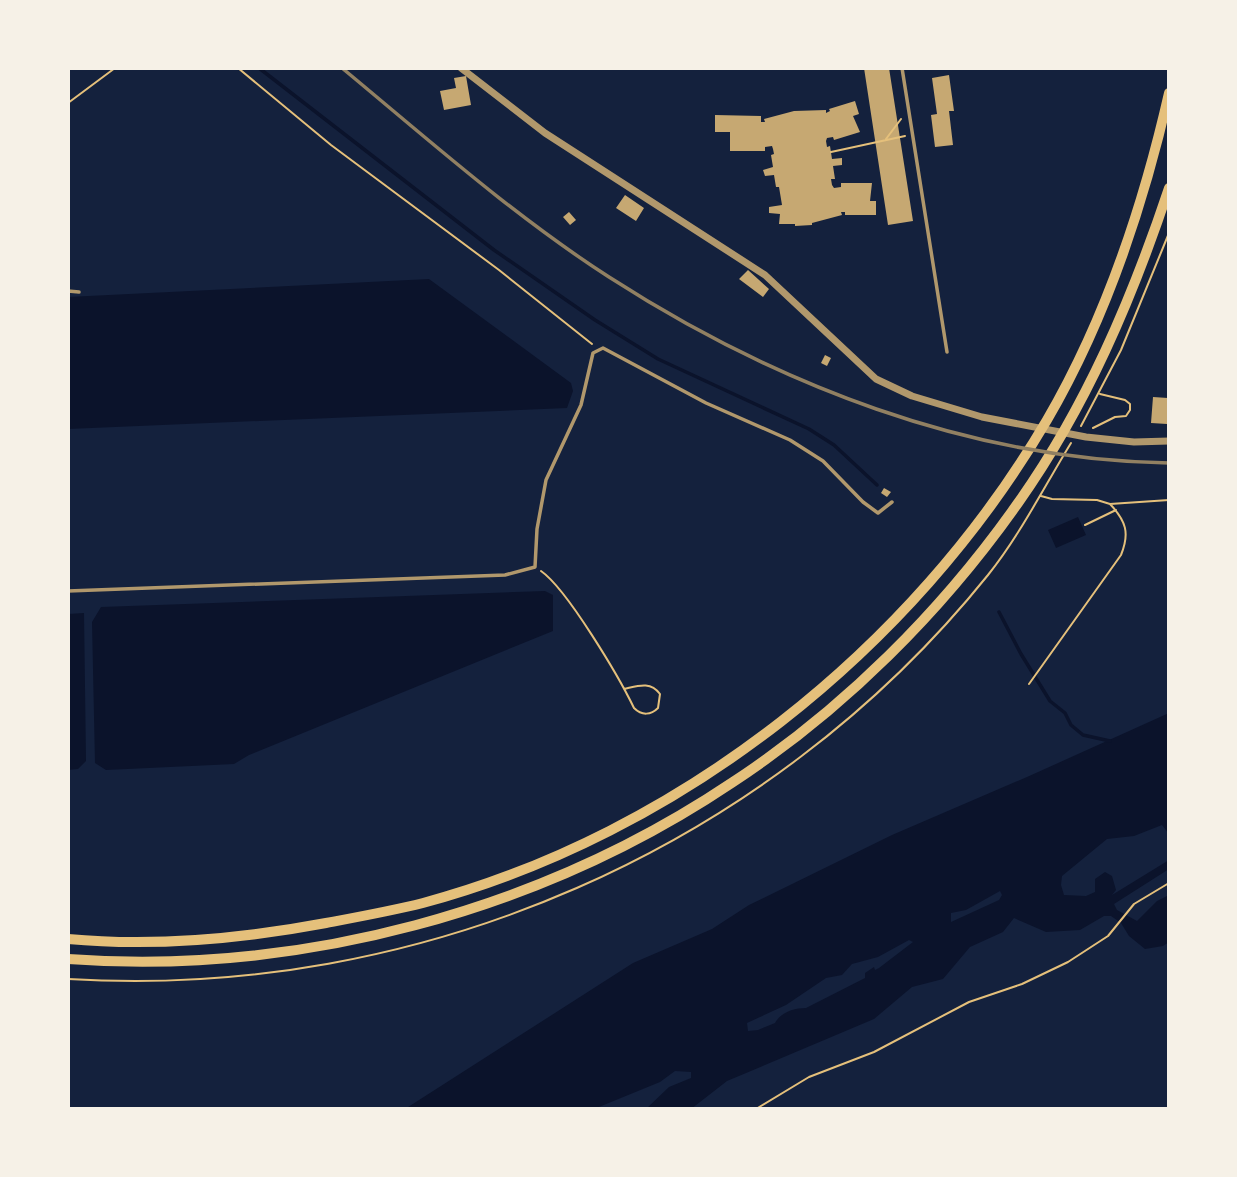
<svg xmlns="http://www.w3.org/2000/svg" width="1237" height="1177" viewBox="0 0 1237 1177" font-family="'Exo 2',sans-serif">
<rect width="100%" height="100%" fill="#14213d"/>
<path fill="#0b132b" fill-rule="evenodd" d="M429,279L571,383L573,391L567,408L68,429V297Z
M1078,517L1086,535L1056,548L1048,530Z
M545,591L553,595V631L249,755L234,764L106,770L95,763L92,622L101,607Z
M84,613L86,761L78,769L68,770V614Z
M1169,713V834L1162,825L1134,836L1107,839L1062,876L1061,885L1064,895L1086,896L1095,892V879L1105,872L1112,876L1116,890L1112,895L1169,860V869L1114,904L1117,910L1137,921L1157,901L1169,895V942L1163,946L1145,949L1129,936L1121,923L1111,916H1104L1080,930L1046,932L1014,918L1003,932L970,947L943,979L912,987L874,1019L727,1081L691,1109H646L669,1087L691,1078V1072L675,1071L660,1082L594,1109H405L633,963L712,929L749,905L892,835L1027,777ZM1000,891L1002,895L999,900L951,922V913L966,910ZM909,940L913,942L879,968L875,970L874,967L865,973V978L806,1008C794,1008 781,1012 775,1023L758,1030L748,1031L747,1023L786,1005L826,978L842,975L852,964L878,957Z"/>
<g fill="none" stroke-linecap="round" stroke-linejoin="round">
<path stroke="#0b132b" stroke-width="3.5" d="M259,68L494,250L595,320L658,359L809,429L834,445L877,485
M999,612L1021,654L1050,701L1065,713L1071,725L1083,735L1110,741"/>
</g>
<path fill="#c6a872" d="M864,68H889L913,221L888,225Z
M949,75L954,111H949L953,145L935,147L931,115L937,114L932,78Z
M466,76L471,105L444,110L440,91L456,88L454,78Z
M855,101L859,114L853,116L860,132L834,140L833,137L827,138L826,141L827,147L830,146L832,159L842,158V165L833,166L835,179H831L832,185L834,188L841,187V183H872L870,201H876V215H845V212H841L842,215L812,223V225L795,226V224H779L780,214L769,213V207L782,205L779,187H776L774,175L765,176L763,170L773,167L771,155L774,154L773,149L772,146L765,147V151H730V132H715V115L761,116V122H765L764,119L794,111L826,110V113L830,111L829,109Z
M625,195L644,208L636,221L616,208Z
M569,212L576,220L570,225L563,217Z
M748,270L769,289L763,297L739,279Z
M825,355L831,358L827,366L821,363Z
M1153,397L1168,398L1167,424L1151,423Z
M884,488L891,492L887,497L881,493Z"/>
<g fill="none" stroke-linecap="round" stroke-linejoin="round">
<path stroke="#e5c07b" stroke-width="2" d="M238,68L331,145L499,270L592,344
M68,103L115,68
M886,139L901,119
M831,152L905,136
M1081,426L1121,350L1169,233
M1093,428L1115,417L1126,416L1130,410V404L1125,400L1100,394
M1041,496L1052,499L1097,500L1110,504L1169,500
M1085,525L1116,510
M541,571C567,589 619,677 634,708C642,716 651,715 658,708L660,694C650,681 638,686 624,689
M1029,684L1121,555C1130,533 1126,521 1110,504
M68,979C418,1001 768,849 988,575C1020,535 1044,487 1071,443
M756,1109L809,1077L874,1052L969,1002L1022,984L1068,962L1108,936L1134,904L1169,883"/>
<path stroke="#b1986c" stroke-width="3.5" d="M902,68L947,352
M68,291L79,292
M68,591L505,575L535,567L537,529L546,480L581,405L593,353L603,348L706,403L790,440L823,461L863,502L878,513L892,502"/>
<path stroke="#b1986c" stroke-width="7" d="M461,68L545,133L765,275L876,379L912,396L982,417L1086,437L1134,442L1169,441"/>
<path stroke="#e5c07b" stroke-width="10" d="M68,939C154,947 241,939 326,923C358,917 391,911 423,903C680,834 913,649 1047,420C1106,319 1143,207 1169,93
M68,959C299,976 541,911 733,782C844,709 942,611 1018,503C1086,407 1132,299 1169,188"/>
<path stroke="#918062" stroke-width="3.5" d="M342,68C429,140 514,216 609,277C775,384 969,460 1169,463"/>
</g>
<rect width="1237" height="1177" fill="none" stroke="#f6f1e7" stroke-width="140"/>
</svg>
